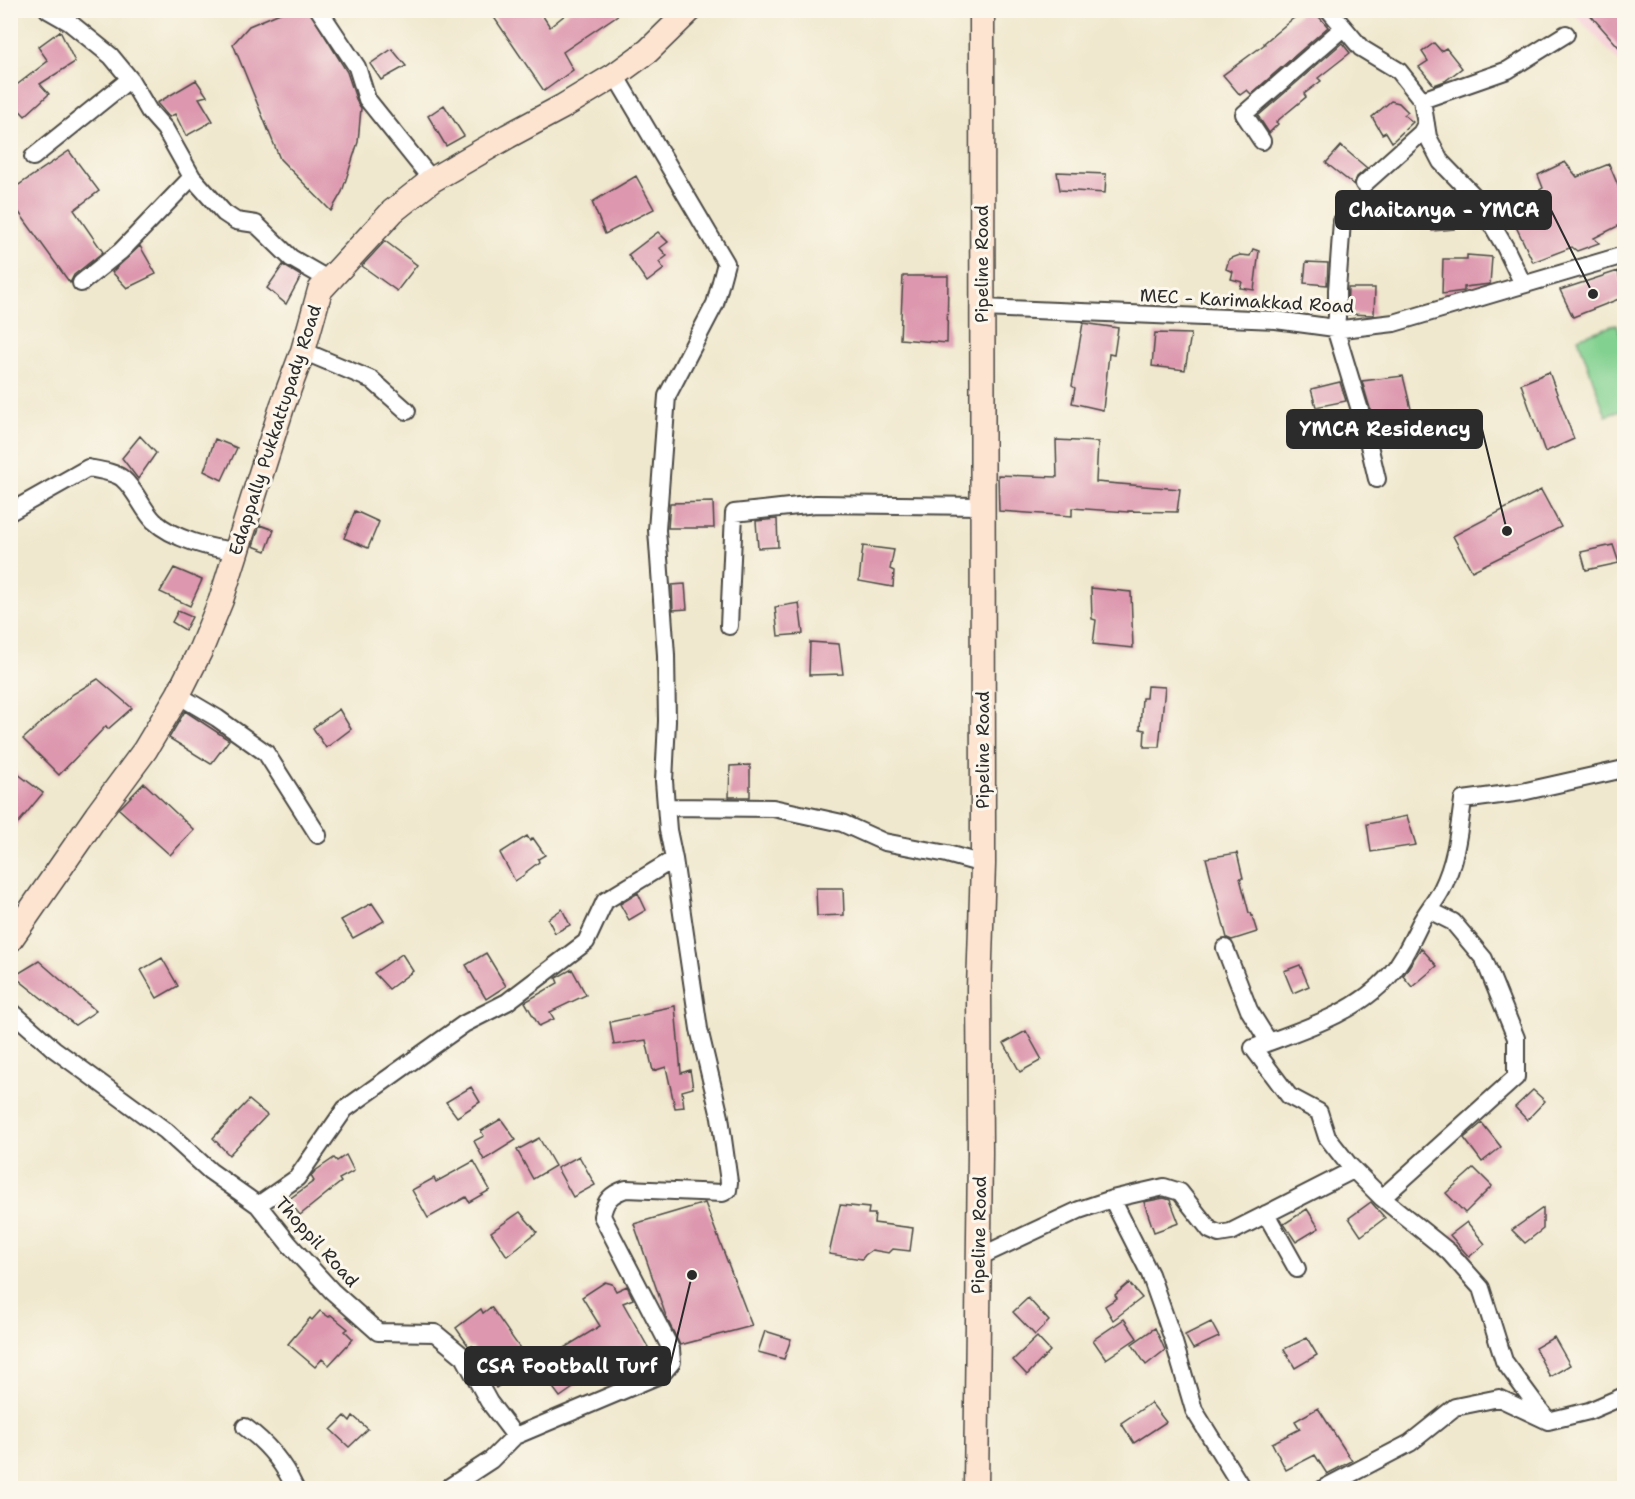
<svg xmlns="http://www.w3.org/2000/svg" width="1635" height="1499" viewBox="0 0 1635 1499" font-family="'Shantell Sans',sans-serif">
<rect width="100%" height="100%" fill="#fbf7ec"/>
<filter id="ink" filterUnits="userSpaceOnUse"><feTurbulence type="fractalNoise" baseFrequency=".0167" numOctaves="2"/><feDisplacementMap in="SourceGraphic" scale="12" xChannelSelector="R" yChannelSelector="G"/><feConvolveMatrix kernelMatrix="1 2 1 2 8 2 1 2 1" color-interpolation-filters="sRGB"/></filter>
<filter id="wash" filterUnits="userSpaceOnUse"><feTurbulence type="fractalNoise" baseFrequency=".008" numOctaves="4" result="noise"/><feDisplacementMap in="SourceGraphic" scale="24" xChannelSelector="R" yChannelSelector="G"/><feGaussianBlur stdDeviation="1.35" result="paint"/><feColorMatrix in="noise" values="0 0 0 0 0 0 0 0 0 0 0 0 0 0 0 0 0 1.4 0 .05"/><feComposite in="paint" operator="in"/></filter>
<g filter="url(#wash)">
<rect width="100%" height="100%" fill="#f0e8ce"/>
<path fill="#f6cfd8" d="M1572,11H1624V67Z"/>
<path fill="#82d190" stroke="#567e5e" stroke-width="1.5" d="M1617,324L1624,347V409L1606,416L1578,338Z"/>
<g id="blocks">
<path fill="#dd97ae" d="M287,10H309L347,72L357,102L361,108L358,142L342,192L331,211L280,159L233,44L249,26Z
M489,10H539L550,27L571,10H625L563,52L573,70L544,91Z
M1305,10H1313L1328,27L1251,94L1247,90L1240,95L1223,75L1265,44L1264,43L1290,21Z
M1586,10H1624V53Z
M60,31L75,62L40,84L49,94L25,116L10,100V90L48,61L38,47Z
M1342,43L1350,53L1318,78L1321,81L1304,94L1306,97L1276,122L1278,124L1269,133L1258,116Z
M1434,43L1441,51L1446,48L1462,68L1445,81L1434,85L1419,67L1428,61L1422,52Z
M392,49L406,66L381,80L370,64Z
M196,80L207,96L199,98L213,121L186,136L175,114L169,117L157,103Z
M1391,101L1399,103L1408,112L1404,115L1413,122L1392,142L1386,132L1382,134L1372,117Z
M444,105L464,136L446,146L428,116Z
M1341,146L1367,168L1357,177L1354,185L1326,163Z
M69,151L99,191L74,210L103,252L74,275L70,283L10,200V191Z
M1565,162L1577,177L1609,164L1624,200V223L1594,238L1599,243L1577,251L1572,247L1533,262L1508,210L1543,188L1538,175Z
M1057,172L1106,174L1105,193L1060,190Z
M636,176L654,209L605,234L592,202Z
M1447,206L1454,229L1432,231L1429,210Z
M658,232L668,242L660,248L667,256L659,262L664,269L647,282L628,255Z
M385,241L417,265L397,291L362,266Z
M140,246L156,274L127,288L112,272Z
M1253,249L1259,251L1254,290L1240,288L1242,282L1231,279L1233,272L1226,269L1229,259L1240,255L1250,256Z
M1467,255L1492,257L1490,284L1464,287V291L1442,294L1443,259H1467Z
M1306,262L1328,263L1327,285L1304,283Z
M283,265L301,276L286,304L267,288Z
M1618,271L1624,297L1573,317L1560,290Z
M903,276H948L947,343L900,339Z
M1348,288H1375L1374,315L1347,314Z
M1083,323L1118,328L1114,355L1109,354L1103,410L1072,403L1075,388L1072,386Z
M1155,333L1191,334L1185,370L1152,366Z
M1549,372L1574,439L1545,452L1521,384Z
M1403,376L1412,413L1374,422L1362,381Z
M1340,382L1346,401L1316,407L1311,389Z
M140,436L156,453L138,479L122,458Z
M215,439L237,448L222,480L204,471Z
M1056,440L1098,442L1096,482L1180,489L1177,512L1128,511V512L1072,508V516L999,511L998,475L1057,477Z
M1541,490L1561,527L1472,571L1453,536Z
M713,502L714,528H668L670,503Z
M355,511L379,522L368,548L344,538Z
M777,519L778,547L758,548L756,521Z
M260,525L274,530L266,551L253,546Z
M1613,545L1619,563L1586,570L1581,552Z
M863,546L894,550L890,569L894,571L893,587L859,581Z
M174,568L202,580L190,606L160,592Z
M685,584L687,609L673,610L672,585Z
M1091,588L1131,592L1133,648L1093,644L1096,620L1092,619Z
M799,603L803,634L778,636L775,607Z
M178,611L192,617L185,630L172,622Z
M810,642L839,644L843,674L809,675Z
M98,679L132,708L108,729L106,726L59,775L23,739L73,694Z
M1147,686L1165,687L1159,747H1144L1145,730L1140,729L1142,698H1146Z
M339,709L351,729L326,748L313,728Z
M185,711L229,740L211,764L169,738Z
M750,765V797H729L730,766Z
M10,768L43,793L10,833Z
M144,783L194,830L170,855L119,809Z
M1407,816L1416,845L1371,852L1367,824Z
M527,836L530,841L533,838L545,855L538,859L539,862L526,872L527,873L515,881L500,853Z
M1237,853L1243,878H1240L1249,913H1251L1257,932L1232,940L1227,938L1206,858Z
M816,888H843L844,915L817,916Z
M638,893L646,910L629,920L620,904Z
M372,903L384,921L353,938L341,920Z
M562,909L570,925L555,933L548,919Z
M1421,948L1437,966L1412,987L1403,976Z
M486,953L506,986L486,999L466,965Z
M402,954L413,971L389,989L374,973Z
M162,958L178,986L157,998L141,970Z
M39,961L96,1011L75,1025L14,976Z
M1300,965L1309,986L1293,993L1284,971Z
M572,969L586,995L550,1012L554,1019L539,1026L525,1002L558,983L556,978Z
M675,1006L681,1073L690,1070L693,1088L682,1091L684,1107L675,1108L666,1067L653,1071L646,1040L614,1045L610,1022L652,1013L651,1011Z
M1026,1031L1042,1060L1020,1072L1004,1043Z
M471,1087L480,1102L457,1117L446,1102Z
M1533,1090L1545,1101L1527,1120L1515,1107Z
M249,1100L267,1115L229,1155L213,1138Z
M501,1119L516,1140L484,1160L474,1141L484,1136L481,1131Z
M1482,1123L1501,1147L1482,1162L1464,1138Z
M539,1138L555,1166L533,1179L517,1150Z
M346,1155L354,1171L339,1179L341,1182L300,1215L288,1200L314,1181L311,1176L315,1171L334,1158L337,1161Z
M579,1156L595,1185L573,1197L557,1168Z
M474,1161L490,1190L469,1202L466,1197L428,1218L412,1190L434,1178L436,1182Z
M1474,1168L1492,1186L1465,1213L1446,1193Z
M1164,1198L1170,1200L1179,1223L1154,1232L1144,1202Z
M1371,1202L1385,1218L1361,1236L1349,1218Z
M705,1203L752,1326L680,1345L667,1319L634,1224Z
M840,1205L869,1208L868,1214H875L874,1223L913,1228L910,1251L893,1249L889,1253L872,1250L865,1255L862,1259L829,1254Z
M1543,1208V1229L1525,1243L1512,1230Z
M1307,1209L1319,1228L1296,1242L1284,1224Z
M520,1212L537,1232L507,1256L491,1232Z
M1467,1222L1485,1244L1469,1257L1450,1235Z
M605,1282L612,1284L616,1291L627,1286L633,1299L623,1303L649,1349L628,1362L626,1358L572,1387L573,1388L560,1397L536,1365L600,1326L582,1297Z
M1129,1283L1142,1298L1113,1320L1105,1306L1117,1298L1115,1295Z
M1028,1298L1049,1321L1035,1335L1013,1312Z
M491,1307L531,1364L496,1388L472,1346L470,1348L456,1328L481,1309L483,1313Z
M320,1311L329,1317L331,1315L348,1329L345,1331L353,1339L329,1365L322,1359L315,1367L288,1344L310,1318L312,1320Z
M1124,1319L1137,1338L1106,1359L1093,1340Z
M1211,1322L1219,1337L1193,1349L1185,1335Z
M1155,1328L1165,1350L1146,1365L1132,1344Z
M765,1331L791,1339L784,1359L758,1352Z
M1037,1337L1050,1351L1027,1375L1013,1360Z
M1554,1337L1570,1365L1550,1377L1535,1348Z
M1307,1338L1317,1355L1295,1368L1284,1349Z
M1151,1403L1166,1422L1134,1443L1121,1423Z
M1318,1408L1352,1461L1327,1474L1315,1455L1286,1470L1272,1443L1300,1429L1295,1421Z
M345,1416L350,1421L353,1416L368,1429L349,1447L331,1430Z"/>
</g>
</g>
<g filter="url(#ink)">
<use href="#blocks" fill-opacity="0" stroke="#494743" stroke-width="1.5"/>
<g fill="none" stroke-linecap="round" stroke-linejoin="round">
<defs>
<path id="street" d="M48,10L69,22L111,56L130,79L149,111L165,129L192,177L224,213L236,221L256,224L291,258L329,280
M319,10L357,67L367,99L432,180
M1329,10L1361,48L1399,71L1422,100L1428,137L1441,162L1477,199L1505,247L1523,284
M1422,100L1508,70L1566,34
M1262,141L1244,114L1343,28
M33,157L130,79
M1364,184L1421,133L1426,124
M1342,221L1337,290V317L1335,328L1363,420L1377,479
M81,283L121,251L192,177
M982,308L1276,320L1342,329L1394,323L1624,255
M303,351L372,380L407,411
M10,512L88,468C98,470 115,472 123,479C135,489 143,510 154,521C172,538 212,550 236,550
M729,626L734,513L816,504L982,506
M178,695L217,718L266,753L318,835
M666,807L773,808L842,823L884,842L947,854L983,864
M1225,948L1249,1010L1269,1042
M10,1010L54,1049L166,1131L210,1171L258,1205L289,1244L332,1291L378,1332L435,1333L464,1357L489,1402L515,1436L491,1460L448,1488
M1382,1198L1516,1077V1038L1484,959L1453,922L1429,910
M1112,1199L1150,1274L1173,1339L1194,1410L1242,1488
M258,1205L297,1178L345,1109L464,1024L507,1002L586,942L605,901L674,859L668,830L664,781L667,721L666,655L657,530L667,396L715,304L726,263L615,75
M1266,1214L1297,1269
M979,1257L1079,1210L1112,1199L1164,1187L1180,1192L1210,1230L1219,1234L1231,1232L1353,1170
M1548,1421L1504,1361L1481,1288L1449,1252L1382,1198L1349,1165L1327,1137L1319,1112L1289,1096L1253,1048C1300,1030 1355,1015 1390,975C1403,960 1411,942 1420,924C1426,912 1436,901 1442,889C1456,861 1459,830 1463,800L1522,792L1624,769
M245,1427C267,1443 284,1464 295,1488
M515,1436L662,1374L672,1362L671,1349L602,1216C605,1200 611,1194 626,1189L723,1193L728,1190L729,1182L720,1117L699,1029L674,859
M1324,1488L1410,1443L1455,1407L1499,1398L1548,1421L1589,1411L1624,1396"/>
<path id="secondary" d="M10,940L97,815L145,750L178,695L201,649L221,600L282,407L303,351L320,290L393,211L432,180L508,136L562,107L615,75L648,51L690,10
M976,1488L980,1152L979,989L983,864L982,10"/>
</defs>
<use href="#street" stroke="#494743" stroke-width="20"/>
<use href="#secondary" stroke="#494743" stroke-width="27"/>
<use href="#street" stroke="#fff" stroke-width="16"/>
<use href="#secondary" stroke="#fde4d1" stroke-width="24"/>
</g>
</g>
<g text-anchor="middle" stroke-width="6" stroke-linejoin="round" paint-order="stroke">
<g font-size="18" fill="#2b2b2b" stroke="#fbf7ec">
<text transform="translate(982 264) rotate(-90)" y="6">Pipeline Road</text>
<text transform="translate(1247 301) rotate(3)" y="6">MEC - Karimakkad Road</text>
<text transform="translate(275 430) rotate(-72)" y="6">Edappally Pukkattupady Road</text>
<text transform="translate(983 750) rotate(-90)" y="6">Pipeline Road</text>
<text transform="translate(979 1235) rotate(-89)" y="6">Pipeline Road</text>
<text transform="translate(317 1242) rotate(48)" y="6">Thoppil Road</text>
</g>
</g>
<path fill="none" stroke="#2b2b2b" stroke-width="2" d="M1593 294L1551 210M1507 531L1482 429M692 1275L670 1366"/>
<g fill="#2b2b2b" stroke="#fbf7ec" stroke-width="2">
<circle cx="1593" cy="294" r="6"/>
<circle cx="1507" cy="531" r="6"/>
<circle cx="692" cy="1275" r="6"/>
</g>
<g fill="#2b2b2b" stroke="#2b2b2b" stroke-width="2">
<rect x="1336" y="191" width="215" height="38" rx="6"/>
<rect x="1287" y="410" width="195" height="38" rx="6"/>
<rect x="465" y="1347" width="205" height="38" rx="6"/>
</g>
<g font-size="20" text-anchor="middle" font-weight="bold" fill="#fff">
<text x="1444" y="217">Chaitanya - YMCA</text>
<text x="1385" y="436">YMCA Residency</text>
<text x="567" y="1373">CSA Football Turf</text>
</g>
<rect width="1635" height="1499" fill="none" stroke="#fbf7ec" stroke-width="36"/>
</svg>
